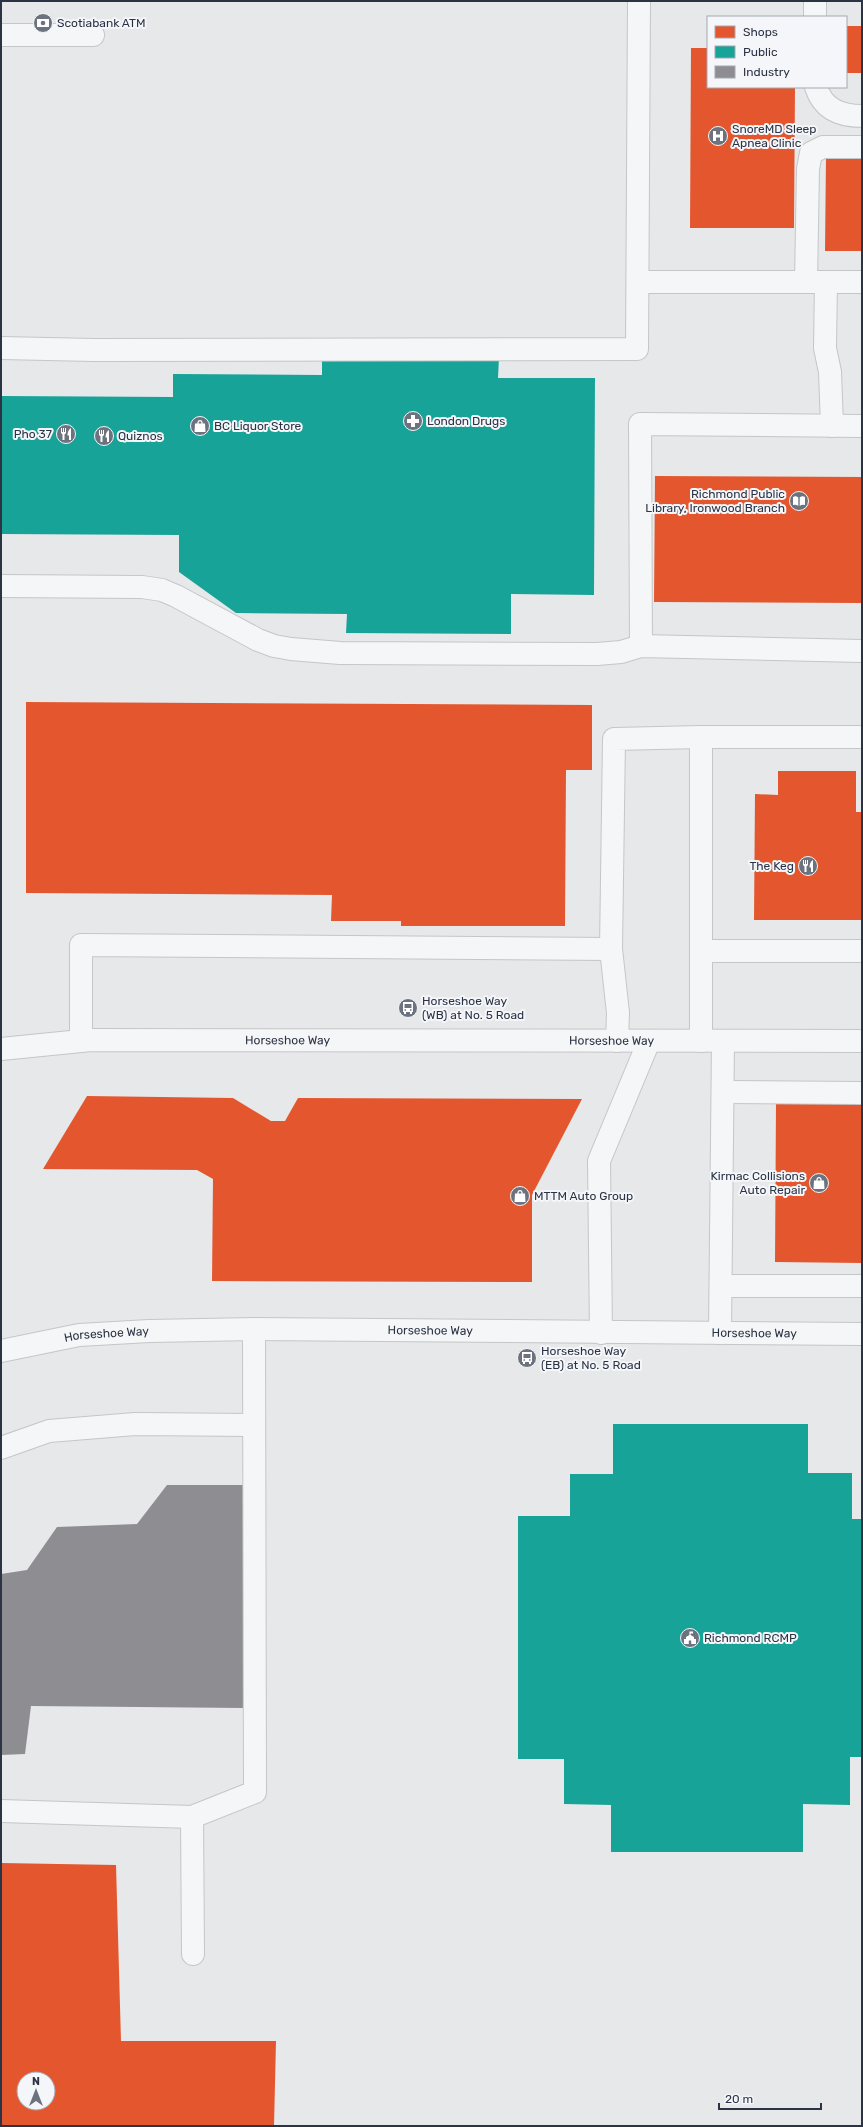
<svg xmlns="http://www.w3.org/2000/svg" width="863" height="2127" viewBox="0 0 863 2127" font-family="Rubik,sans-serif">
<rect width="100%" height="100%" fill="#e6e8ea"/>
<path fill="#e4572e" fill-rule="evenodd" d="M35,20H50V27L35,26Z
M846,26H862V73H846Z
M691,48H708V87H795L794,228H690Z
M826,157H862V251H825Z
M655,476L862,477V603L654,602Z
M26,702L592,705V770H566L565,926H401V921H331L332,895L26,893Z
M778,771H856V812H862V920H754L755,794L778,795Z
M87,1096L233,1098L271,1121H285L298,1098L582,1099L532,1195V1282L212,1281L213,1179L197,1170L43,1169Z
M776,1103H862V1263L775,1262Z
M1,1863L116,1865L121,2041H276L274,2126H1ZM24,2079H48V2103H24Z"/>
<path fill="#17a398" d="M322,356L499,357L498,378H595L594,595L511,594V634L346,633L347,614L236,613L179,572V535L1,534V396L173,397V374L322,375Z
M613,1424H808V1473H852V1519H862V1757H850V1805L803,1804V1852H611V1805L564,1804V1759H518V1516H570V1474H613Z"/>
<path fill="#8d8d92" d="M167,1485H245V1708L31,1706L25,1754L1,1755V1574L27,1570L57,1527L137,1524Z"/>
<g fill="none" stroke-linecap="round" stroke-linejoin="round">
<defs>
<g id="minor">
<path d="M815,17V1"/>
<path d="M2,35H93"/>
<path d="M816,87C823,109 840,116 862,116"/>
<path d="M639,282H862"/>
<path d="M806,282L808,169L811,153L823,147H862"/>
<path d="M826,282L825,348L830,372L832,426"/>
<path d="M1,348L94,350L637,349L639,1"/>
<path d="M1,586L142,587L162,590L176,596L258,640L274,646L291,649L340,653L597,654L621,652L641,646L862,651"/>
<path d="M641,646L640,424L862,426"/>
<path d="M702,951H862"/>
<path d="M81,1041V945L611,949"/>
<path d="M617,1041L618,1013L611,949L614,739L701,737"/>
<path d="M701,1041V737H862"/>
<path id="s1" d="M1,1049L91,1040L862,1041"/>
<path d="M723,1092L862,1093"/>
<path d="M722,1286H862"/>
<path d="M601,1333L599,1161L649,1041"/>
<path d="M720,1333L723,1041"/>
<path id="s2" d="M1,1351L79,1335L149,1331L254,1329L862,1334"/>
<path d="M1,1448L49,1431L135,1424L254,1425"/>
<path d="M1,1811L192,1817"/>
<path d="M193,1954L192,1817L255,1792L254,1329"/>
</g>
</defs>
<use href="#minor" stroke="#c4c6c8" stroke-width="24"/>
<use href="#minor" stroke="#f5f6f7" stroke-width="22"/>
</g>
<defs>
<symbol id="bank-disc" viewBox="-11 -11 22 22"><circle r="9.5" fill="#6c737f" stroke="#f4f6f9"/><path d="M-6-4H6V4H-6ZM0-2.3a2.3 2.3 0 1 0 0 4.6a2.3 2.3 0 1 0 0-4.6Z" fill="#fff"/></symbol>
<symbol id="hospital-disc" viewBox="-11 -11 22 22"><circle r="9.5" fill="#6c737f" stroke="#f4f6f9"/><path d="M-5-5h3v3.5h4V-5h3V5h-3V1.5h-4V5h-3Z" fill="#fff"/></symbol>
<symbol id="pharmacy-disc" viewBox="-11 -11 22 22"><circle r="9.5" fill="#6c737f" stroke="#f4f6f9"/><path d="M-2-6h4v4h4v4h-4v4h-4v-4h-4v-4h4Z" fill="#fff"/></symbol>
<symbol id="shop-disc" viewBox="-11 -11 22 22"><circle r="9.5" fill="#6c737f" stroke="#f4f6f9"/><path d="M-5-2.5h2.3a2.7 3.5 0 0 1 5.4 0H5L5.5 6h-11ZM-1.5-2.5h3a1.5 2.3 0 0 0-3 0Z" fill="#fff"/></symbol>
<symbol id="restaurant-disc" viewBox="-11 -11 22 22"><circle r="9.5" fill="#6c737f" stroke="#f4f6f9"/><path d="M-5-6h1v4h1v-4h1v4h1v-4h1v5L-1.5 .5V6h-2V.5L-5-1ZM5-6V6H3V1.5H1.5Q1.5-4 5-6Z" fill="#fff"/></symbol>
<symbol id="library-disc" viewBox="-11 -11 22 22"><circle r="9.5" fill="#6c737f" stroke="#f4f6f9"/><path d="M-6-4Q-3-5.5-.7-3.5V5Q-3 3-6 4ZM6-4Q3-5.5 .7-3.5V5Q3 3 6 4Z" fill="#fff"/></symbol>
<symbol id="bus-disc" viewBox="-11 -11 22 22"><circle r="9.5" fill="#6c737f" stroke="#f4f6f9"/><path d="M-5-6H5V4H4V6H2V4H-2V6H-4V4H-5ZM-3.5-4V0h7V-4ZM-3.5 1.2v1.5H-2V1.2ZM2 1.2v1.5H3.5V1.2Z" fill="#fff"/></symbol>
<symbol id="civic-disc" viewBox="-11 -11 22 22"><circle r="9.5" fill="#6c737f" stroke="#f4f6f9"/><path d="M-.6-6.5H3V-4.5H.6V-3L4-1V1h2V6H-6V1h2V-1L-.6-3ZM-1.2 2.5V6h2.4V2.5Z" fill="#fff"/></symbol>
</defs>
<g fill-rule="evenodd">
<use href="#bank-disc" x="32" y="12" width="22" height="22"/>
<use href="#hospital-disc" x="707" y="125" width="22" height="22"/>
<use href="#pharmacy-disc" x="402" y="410" width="22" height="22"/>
<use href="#shop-disc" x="189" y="415" width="22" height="22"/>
<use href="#restaurant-disc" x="55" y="423" width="22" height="22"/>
<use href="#restaurant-disc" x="93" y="425" width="22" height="22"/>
<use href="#library-disc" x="788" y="490" width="22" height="22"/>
<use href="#restaurant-disc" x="797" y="855" width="22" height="22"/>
<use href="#bus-disc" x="397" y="997" width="22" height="22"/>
<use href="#shop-disc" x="808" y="1172" width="22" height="22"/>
<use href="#shop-disc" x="509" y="1185" width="22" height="22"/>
<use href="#bus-disc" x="516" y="1347" width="22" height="22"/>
<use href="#civic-disc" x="679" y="1627" width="22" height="22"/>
</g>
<g text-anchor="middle" stroke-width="4" stroke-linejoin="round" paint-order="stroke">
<g font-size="12" fill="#2b3445" stroke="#f4f6f9" text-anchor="start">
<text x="57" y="27">Scotiabank ATM</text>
<text x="732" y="133">SnoreMD Sleep<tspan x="732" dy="14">Apnea Clinic</tspan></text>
<text x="427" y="425">London Drugs</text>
<text x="214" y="430">BC Liquor Store</text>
<text x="52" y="438" text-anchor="end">Pho 37</text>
<text x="118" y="440">Quiznos</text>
<text x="785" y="498" text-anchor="end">Richmond Public<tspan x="785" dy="14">Library, Ironwood Branch</tspan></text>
<text x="794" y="870" text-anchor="end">The Keg</text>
<text x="422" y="1005">Horseshoe Way<tspan x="422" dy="14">(WB) at No. 5 Road</tspan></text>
<text x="805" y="1180" text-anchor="end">Kirmac Collisions<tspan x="805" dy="14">Auto Repair</tspan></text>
<text x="534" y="1200">MTTM Auto Group</text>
<text x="541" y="1355">Horseshoe Way<tspan x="541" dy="14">(EB) at No. 5 Road</tspan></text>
<text x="704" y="1642">Richmond RCMP</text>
</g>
<g font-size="12" fill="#2b3445" stroke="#f4f6f9">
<text dy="4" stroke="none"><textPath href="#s1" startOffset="287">Horseshoe Way</textPath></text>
<text dy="4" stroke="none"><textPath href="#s1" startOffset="611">Horseshoe Way</textPath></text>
<text dy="4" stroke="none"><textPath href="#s2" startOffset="431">Horseshoe Way</textPath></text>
<text dy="4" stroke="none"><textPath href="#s2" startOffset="107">Horseshoe Way</textPath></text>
<text dy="4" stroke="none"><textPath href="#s2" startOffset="755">Horseshoe Way</textPath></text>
</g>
</g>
<rect width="863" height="2127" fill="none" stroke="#2b3445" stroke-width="4"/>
<rect x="707" y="16" width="140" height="72" fill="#f4f6f9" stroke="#a4a8b1"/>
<rect x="715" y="26" width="20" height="12" fill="#e4572e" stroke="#a4a8b1"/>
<text x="743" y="36" font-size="12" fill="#2b3445">Shops</text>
<rect x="715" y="46" width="20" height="12" fill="#17a398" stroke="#a4a8b1"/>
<text x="743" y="56" font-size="12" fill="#2b3445">Public</text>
<rect x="715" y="66" width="20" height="12" fill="#8d8d92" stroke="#a4a8b1"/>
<text x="743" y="76" font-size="12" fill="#2b3445">Industry</text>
<g transform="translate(36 2091)"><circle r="19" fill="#f4f6f9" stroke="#a4a8b1"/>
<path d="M0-3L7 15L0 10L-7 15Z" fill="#6c737f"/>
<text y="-6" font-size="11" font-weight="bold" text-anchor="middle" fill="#2b3445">N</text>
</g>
<path d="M719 2103v6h102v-6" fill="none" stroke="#2b3445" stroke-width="2"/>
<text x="725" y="2103" font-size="12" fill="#2b3445" stroke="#f4f6f9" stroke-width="3" paint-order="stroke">20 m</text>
</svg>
